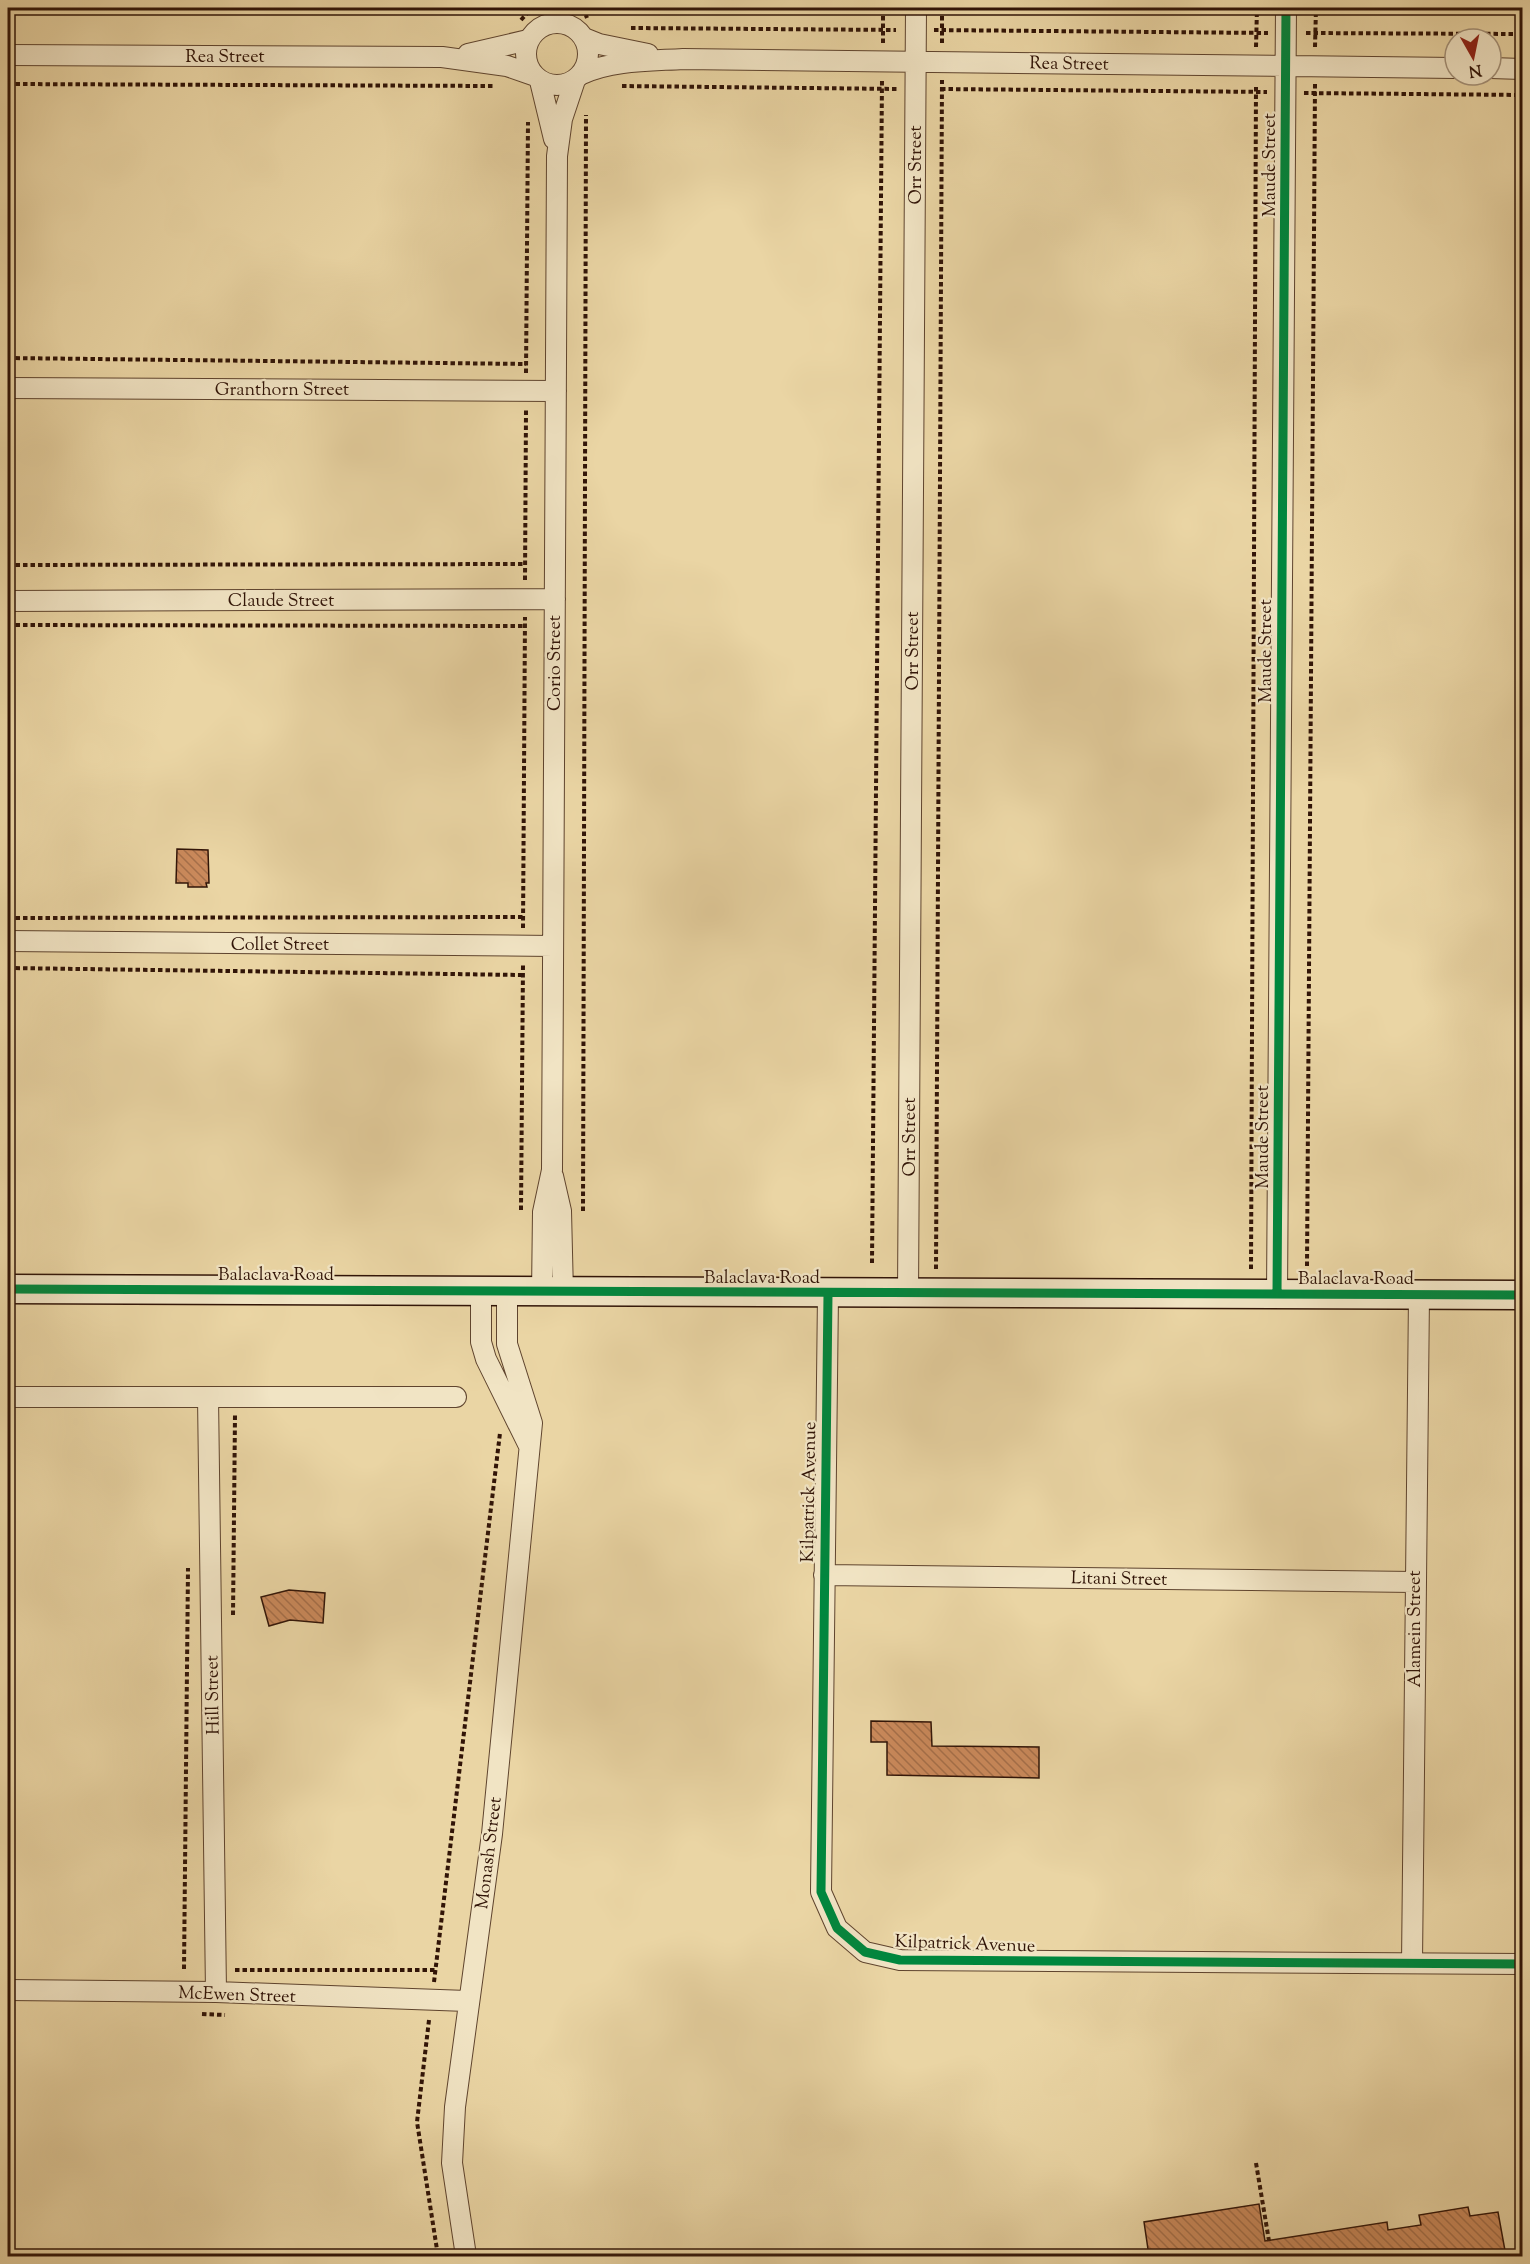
<svg xmlns="http://www.w3.org/2000/svg" width="1530" height="2264" viewBox="0 0 1530 2264" font-family="'Sorts Mill Goudy',serif">
<defs>
<pattern id="building-back-hatch" width="6" height="6" patternUnits="userSpaceOnUse" patternTransform="scale(1.5)"><rect width="6" height="6" fill="#ca895b"/><path d="M-1 5l2 2M0 0l6 6M5-1l2 2" fill="none" stroke="#a56f49"/></pattern>
</defs>
<rect width="100%" height="100%" fill="#ead5a4"/>
<filter id="stains"><feTurbulence type="fractalNoise" baseFrequency=".00333" numOctaves="4"/><feColorMatrix values="0 0 0 0 .2 0 0 0 0 .09 0 0 0 0 .02 0 0 0 .5 -.17"/></filter>
<radialGradient id="worn" r=".72"><stop offset=".6" stop-color="#630" stop-opacity="0"/><stop offset="1" stop-color="#630" stop-opacity=".3"/></radialGradient>
<path fill="url(#building-back-hatch)" stroke="#311407" stroke-width="1.5" d="M177,849L208,850L209,883H206L207,887H188V883H176Z
M289,1590L325,1593L323,1623L290,1620L269,1626L261,1597Z
M871,1721L931,1722L932,1746L1039,1747V1778L887,1775V1742H871Z
M1259,2204L1265,2241L1387,2222L1388,2230L1421,2225L1419,2215L1468,2207L1470,2216L1498,2212L1506,2256H1149L1144,2222Z"/>
<g fill="none" stroke-linecap="round" stroke-linejoin="round">
<defs>
<path id="street" d="M526 54a31 31 0 1 1 62 0a31 31 0 1 1-62 0Z
M584,38L599,44L648,54
M468,54L528,40
M8,55L442,57L507,66L533,75
M1491,68L1522,69
M582,74C612,60 650,61 683,59L1455,68
M540,81L554,139
M8,388L556,391
M8,601L555,599
M8,941L553,946
M553,1176L561,1211L563,1293
M481,1293V1342L486,1359L529,1446
M542,1293L543,1212L552,1170L557,156L562,119L575,80
M828,1294L821,1892L837,1928L865,1952L900,1960L1522,1964
M908,1294L916,8
M1277,1294L1286,8
M8,1397H456
M208,1397L216,1992
M824,1575L1414,1582
M1412,1963L1419,1295
M8,1990L216,1992L467,2001
M466,2256L452,2163L455,2107L492,1834L532,1423L507,1344V1293"/>
<path id="secondary" d="M8,1289L1522,1295"/>
</defs>
<use href="#street" stroke="#5f442e" stroke-width="22"/>
<use href="#secondary" stroke="#311407" stroke-width="31"/>
<path stroke="#311407" stroke-width="4" stroke-dasharray="4.5 3" stroke-linecap="butt" d="M583,8L587,18
M521,20L532,8
M631,28L896,30
M934,30L1268,33
M1306,33L1522,34
M883,43V8
M942,43V8
M1256,47L1257,8
M1315,47L1316,8
M8,84L493,86
M622,86L898,89
M941,89L1267,92
M1304,93L1522,95
M8,358L526,364
M526,373L528,122
M8,565L525,564
M525,580L526,410
M8,625L525,626
M8,918L523,917
M523,928L525,617
M8,968L523,975
M521,1210L523,965
M583,1211L586,115
M872,1263L882,80
M1307,1266L1315,84
M936,1269L942,80
M1251,1269L1256,85
M233,1615L235,1415
M184,1969L188,1568
M235,1970H435
M434,1982L500,1433
M202,2014L225,2015
M429,2020L417,2122L438,2256
M1256,2163L1269,2241"/>
<use href="#street" stroke="#f1e4c4" stroke-width="20"/>
<use href="#secondary" stroke="#f1e4c4" stroke-width="28"/>
<defs>
<path id="cycleway" d="M8,1289L1516,1295
M828,1294L821,1892L837,1928L865,1952L900,1960L1522,1964
M1277,1294L1286,8"/>
</defs>
<use href="#cycleway" stroke="#f1e4c4" stroke-width="13"/>
<use href="#cycleway" stroke="#00873e" stroke-width="9"/>
</g>
<g text-anchor="middle" stroke-width="4.5" stroke-linejoin="round" paint-order="stroke">
<g font-size="18" fill="#311407" stroke="#f1e4c4">
<text x="225" y="62">Rea Street</text>
<text transform="translate(1069 63) rotate(1)" y="6">Rea Street</text>
<text transform="translate(915 165) rotate(-90)" y="6">Orr Street</text>
<text transform="translate(1269 165) rotate(-90)" y="6">Maude Street</text>
<text x="282" y="395">Granthorn Street</text>
<text x="281" y="606">Claude Street</text>
<text transform="translate(912 651) rotate(-90)" y="6">Orr Street</text>
<text transform="translate(1265 651) rotate(-90)" y="6">Maude Street</text>
<text transform="translate(554 663) rotate(-90)" y="6">Corio Street</text>
<text x="280" y="950">Collet Street</text>
<text transform="translate(909 1137) rotate(-90)" y="6">Orr Street</text>
<text transform="translate(1262 1137) rotate(-90)" y="6">Maude Street</text>
<text x="276" y="1280">Balaclava Road</text>
<text x="762" y="1283">Balaclava Road</text>
<text x="1356" y="1284">Balaclava Road</text>
<text transform="translate(808 1492) rotate(-89)" y="6">Kilpatrick Avenue</text>
<text transform="translate(1119 1578) rotate(1)" y="6">Litani Street</text>
<text transform="translate(1414 1629) rotate(-90)" y="6">Alamein Street</text>
<text transform="translate(212 1695) rotate(-91)" y="6">Hill Street</text>
<text transform="translate(488 1853) rotate(-83)" y="6">Monash Street</text>
<text transform="translate(965 1943) rotate(2)" y="6">Kilpatrick Avenue</text>
<text transform="translate(237 1994) rotate(2)" y="6">McEwen Street</text>
</g>
</g>
<rect width="1530" height="2264" fill="none" stroke="#ead5a4" stroke-width="30"/>
<rect x="9" y="9" width="1512" height="2246" fill="none" stroke="#311407" stroke-width="3"/>
<rect x="15" y="15" width="1500" height="2234" fill="none" stroke="#311407" stroke-width="1.5"/>
<g transform="translate(1473 57) rotate(171)"><circle r="28" fill="#f1e4c4" stroke="#a49178" stroke-width="1.5"/>
<path d="M0-4.5L10 22L0 15L-10 22Z" fill="#8f2418"/>
<text y="-9" font-size="16" font-weight="bold" text-anchor="middle" fill="#311407">N</text>
</g>
<rect width="100%" height="100%" filter="url(#stains)"/>
<rect width="100%" height="100%" fill="url(#worn)"/>
</svg>
